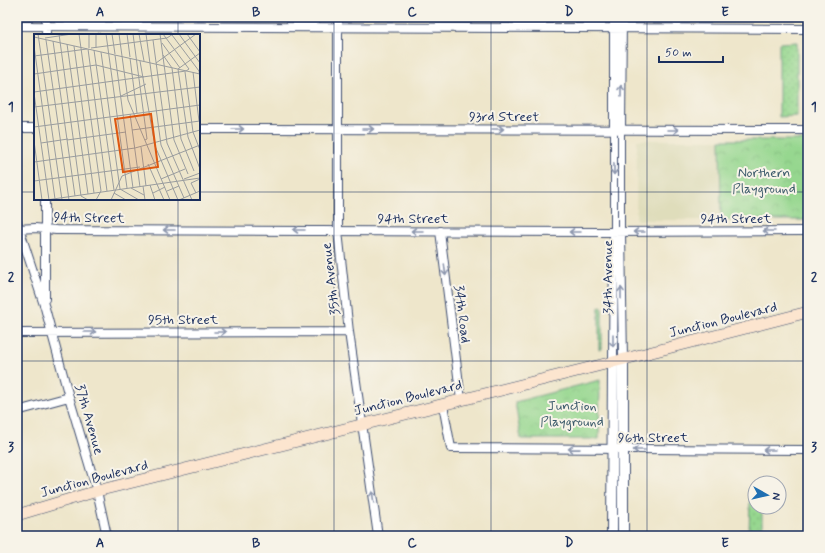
<svg xmlns="http://www.w3.org/2000/svg" width="825" height="553" viewBox="0 0 825 553" font-family="Mynerve,sans-serif">
<defs>
<pattern id="park-crowns" width="20" height="18" patternUnits="userSpaceOnUse"><rect width="20" height="18" fill="#96d78f"/><path d="M2 6a3 3 0 1 1 6 0M12 15a3 3 0 1 1 6 0" fill="none" stroke="#81b97e"/></pattern>
<pattern id="garden-dots" width="8" height="8" patternUnits="userSpaceOnUse"><rect width="8" height="8" fill="#96d78f"/><path d="M2 2h.1M6 6h.1" fill="none" stroke="#81b97e" stroke-width="1.8" stroke-linecap="round"/></pattern>
</defs>
<rect width="100%" height="100%" fill="#f7f3e8"/>
<filter id="ink" filterUnits="userSpaceOnUse"><feTurbulence type="fractalNoise" baseFrequency=".025" numOctaves="2"/><feDisplacementMap in="SourceGraphic" scale="8" xChannelSelector="R" yChannelSelector="G"/><feConvolveMatrix kernelMatrix="1 2 1 2 8 2 1 2 1" color-interpolation-filters="sRGB"/></filter>
<filter id="wash" filterUnits="userSpaceOnUse"><feTurbulence type="fractalNoise" baseFrequency=".012" numOctaves="4" result="noise"/><feDisplacementMap in="SourceGraphic" scale="16" xChannelSelector="R" yChannelSelector="G"/><feGaussianBlur stdDeviation="0.9" result="paint"/><feColorMatrix in="noise" values="0 0 0 0 0 0 0 0 0 0 0 0 0 0 0 0 0 1.4 0 .05"/><feComposite in="paint" operator="in"/></filter>
<g filter="url(#wash)">
<rect width="100%" height="100%" fill="#eee6cb"/>
<path fill="#dfddbb" d="M637,140H720L721,220H636Z"/>
<path fill="url(#park-crowns)" stroke="#588376" d="M720,140H808V220H721Z
M600,380L599,439H521L515,402Z"/>
<path fill="url(#garden-dots)" stroke="#588376" d="M797,42V116L779,117V43Z
M599,307H602V349L599,350Z
M750,499H755V507H762V533H749Z"/>
</g>
<g filter="url(#ink)">
<g fill="none" stroke-linecap="round" stroke-linejoin="round">
<defs>
<path id="pedestrian" d="M614,130V232
M621,232V130"/>
<path id="minor" d="M338,17V231L349,332L378,536
M17,26L808,29
M46,35V17
M17,128H35
M199,129L808,130
M614,130V17
M621,130L622,17
M17,222L45,308L69,397L97,491L107,536
M17,229L35,228L56,230L604,232L808,231
M440,231L461,400
M621,232L623,360
M45,299V199
M17,333L349,332
M613,362L614,232
M443,405L451,448L808,450
M17,411L69,397"/>
<path id="tertiary" d="M623,360V536
M612,536L613,362"/>
<path id="secondary" d="M17,515L97,491L613,362L808,312"/>
</defs>
<use href="#pedestrian" stroke="#3b4a6e" stroke-width="8"/>
<use href="#minor" stroke="#3b4a6e" stroke-width="10"/>
<use href="#tertiary" stroke="#3b4a6e" stroke-width="12"/>
<use href="#secondary" stroke="#3b4a6e" stroke-width="12"/>
<use href="#pedestrian" stroke="#fff" stroke-width="6"/>
<use href="#minor" stroke="#fff" stroke-width="8"/>
<use href="#tertiary" stroke="#fff" stroke-width="10"/>
<use href="#secondary" stroke="#fce5cf" stroke-width="11"/>
</g>
<defs><path id="oneway-shaft" d="M-6 0H5M1.5-3L5.5 0L1.5 3" fill="none" stroke-width="1.6" stroke-linecap="round" stroke-linejoin="round"/></defs>
<g stroke="#8d97ae">
<use href="#oneway-shaft" transform="translate(621 91) rotate(-90)"/>
<use href="#oneway-shaft" transform="translate(238 129)"/>
<use href="#oneway-shaft" transform="translate(368 129)"/>
<use href="#oneway-shaft" transform="translate(498 129)"/>
<use href="#oneway-shaft" transform="translate(673 130)"/>
<use href="#oneway-shaft" transform="translate(614 169) rotate(90)"/>
<use href="#oneway-shaft" transform="translate(169 230) rotate(-180)"/>
<use href="#oneway-shaft" transform="translate(299 230) rotate(-180)"/>
<use href="#oneway-shaft" transform="translate(417 231) rotate(-180)"/>
<use href="#oneway-shaft" transform="translate(769 231) rotate(180)"/>
<use href="#oneway-shaft" transform="translate(575 232) rotate(-180)"/>
<use href="#oneway-shaft" transform="translate(639 232) rotate(180)"/>
<use href="#oneway-shaft" transform="translate(445 270) rotate(83)"/>
<use href="#oneway-shaft" transform="translate(621 293) rotate(-90)"/>
<use href="#oneway-shaft" transform="translate(90 332)"/>
<use href="#oneway-shaft" transform="translate(220 332)"/>
<use href="#oneway-shaft" transform="translate(613 341) rotate(90)"/>
<use href="#oneway-shaft" transform="translate(574 449) rotate(-179)"/>
<use href="#oneway-shaft" transform="translate(639 450) rotate(180)"/>
<use href="#oneway-shaft" transform="translate(769 450) rotate(180)"/>
<use href="#oneway-shaft" transform="translate(373 497) rotate(-98)"/>
</g>
</g>
<path fill="none" stroke="#1b2f5e" stroke-width="1" stroke-opacity="0.55" d="M178,17V35M334,17V536M491,17V536M647,17V536M17,192H35M199,192H808M178,199V536M17,361H808"/>
<g text-anchor="middle" stroke-width="4" stroke-linejoin="round" paint-order="stroke">
<g font-size="14" fill="#1b2f5e" stroke="#f7f3e8">
<text x="504" y="121">93rd Street</text>
<text transform="translate(89 217) rotate(1)" y="5">94th Street</text>
<text x="413" y="223">94th Street</text>
<text x="736" y="223">94th Street</text>
<text transform="translate(607 277) rotate(-90)" y="5">34th Avenue</text>
<text transform="translate(330 279) rotate(-97)" y="5">35th Avenue</text>
<text transform="translate(463 314) rotate(83)" y="5">34th Road</text>
<text x="183" y="324">95th Street</text>
<text transform="translate(723 319) rotate(-14)" y="5">Junction Boulevard</text>
<text transform="translate(408 397) rotate(-14)" y="5">Junction Boulevard</text>
<text transform="translate(90 419) rotate(74)" y="5">37th Avenue</text>
<text x="653" y="442">96th Street</text>
<text transform="translate(94 478) rotate(-15)" y="5">Junction Boulevard</text>
</g>
<g font-size="14" fill="#3a596a" stroke="#f7f3e8">
<text x="764" y="177">Northern<tspan x="764" dy="16">Playground</tspan></text>
<text x="572" y="410">Junction<tspan x="572" dy="16">Playground</tspan></text>
</g>
</g>
<g transform="translate(34 34)">
<rect width="166" height="166" fill="#eee6cb"/>
<path fill="none" stroke="#9a9d9f" stroke-width="1" d="M4,0L28,166M25,0L47,162L54,166M45,0L67,157L62,166M72,0L93,154M78,0L81,20M85,0L94,66L136,166M93,0L96,23M99,0L113,105L111,106M105,0L110,27M112,0L127,111L150,164M126,0L140,106L154,140M145,0L166,29M153,0L166,18M138,1L165,37L166,46M0,3L166,40M11,4L38,0M12,6L35,166M119,6L133,109L158,166M19,7L41,162M128,9L146,34M33,10L54,160M0,12L21,165M40,12L60,159M55,14V0M57,14L133,4L139,0M62,14V0M54,15L73,157M60,16L80,156M67,18L86,155L105,166M166,19L144,35L154,103L166,135M81,21L99,154M129,21L138,34L147,105L160,137M0,22L53,15M96,24L103,79M106,27L121,112L144,166M122,29L162,0M151,38L159,98L166,116M159,38L165,87M0,40L62,31L110,43M0,58L152,37L155,35L129,0M0,59L15,166M87,62L112,50M0,73L166,53M96,80L106,153M0,93L166,71M98,96L166,87M33,106L92,98M0,107L8,166M7,109L34,105M107,113L112,152M0,128L101,114L166,96M114,130L130,166M127,145L151,135M150,145L166,139M0,147L106,133M116,151L121,166M109,152L111,166M97,154L110,161M133,157L145,152M80,159L92,166M119,159L131,153M162,159L157,149L166,145M12,166L166,144M77,166L88,142L166,111M145,166L166,157"/>
<path fill="#de5710" fill-opacity="0.15" stroke="#de5710" stroke-width="2" d="M117,80L124,133L89,138L81,85Z"/>
<rect width="166" height="166" fill="none" stroke="#1b2f5e" stroke-width="2"/>
</g>
<rect width="825" height="553" fill="none" stroke="#f7f3e8" stroke-width="44"/>
<g transform="translate(767 495) rotate(98)"><circle r="19" fill="#f7f3e8" stroke="#9fa5b1"/>
<path d="M0-3L7 15L0 10L-7 15Z" fill="#1f6fb2"/>
<text y="-6" font-size="11" font-weight="bold" text-anchor="middle" fill="#1b2f5e">N</text>
</g>
<path d="M659 56v6h64v-6" fill="none" stroke="#1b2f5e" stroke-width="2"/>
<text x="665" y="56" font-size="12" fill="#1b2f5e" stroke="#f7f3e8" stroke-width="3" paint-order="stroke">50 m</text>
<rect x="22" y="22" width="781" height="509" fill="none" stroke="#1b2f5e" stroke-width="1.5"/>
<g font-size="13" text-anchor="middle" font-weight="bold" fill="#1b2f5e">
<text x="100" y="16">A</text>
<text x="256" y="16">B</text>
<text x="412" y="16">C</text>
<text x="569" y="16">D</text>
<text x="725" y="16">E</text>
<text x="11" y="111">1</text>
<text x="814" y="111">1</text>
<text x="11" y="281">2</text>
<text x="814" y="281">2</text>
<text x="11" y="451">3</text>
<text x="814" y="451">3</text>
<text x="100" y="547">A</text>
<text x="256" y="547">B</text>
<text x="412" y="547">C</text>
<text x="569" y="547">D</text>
<text x="725" y="547">E</text>
</g>
</svg>
